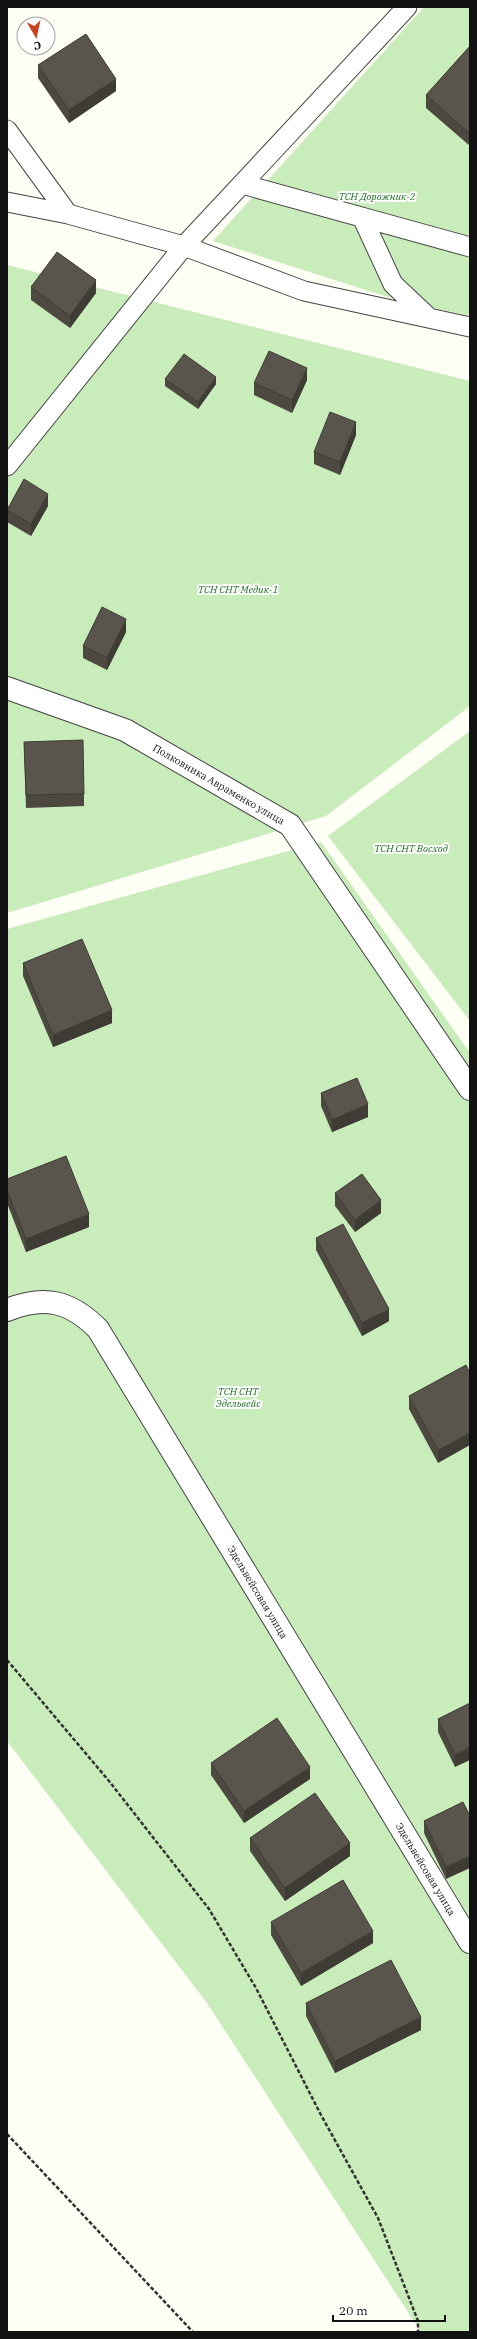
<svg xmlns="http://www.w3.org/2000/svg" width="477" height="2339" viewBox="0 0 477 2339" font-family="'IBM Plex Serif',serif">
<rect width="100%" height="100%" fill="#fefff5"/>
<path fill="#c9ecbb" d="M424,7H470V316L397,300L213,241Z
M7,265L470,381V706L326,816L7,913Z
M470,731V1021L328,836Z
M321,842L470,1053V2332H421L207,2003L7,1741V929Z"/>
<g fill="none" stroke-linecap="round" stroke-linejoin="round">
<defs>
<path id="service" d="M7,130L68,214
M242,184L470,247
M7,202L68,214L184,246L304,291L470,327
M362,217L393,284L429,318
M7,466L184,246L407,7"/>
<path id="minor" d="M7,688L125,730L290,825L470,1089
M7,1310C45,1295 70,1301 98,1329L470,1942"/>
</defs>
<use href="#service" stroke="#444" stroke-width="21"/>
<use href="#minor" stroke="#444" stroke-width="24"/>
<path stroke="#333" stroke-width="2.5" stroke-dasharray="4 2" stroke-linecap="butt" d="M7,1660L109,1781L209,1909L256,1988L321,2115L378,2218L418,2321V2332
M7,2134L193,2332"/>
<use href="#service" stroke="#fff" stroke-width="19"/>
<use href="#minor" stroke="#fff" stroke-width="22"/>
</g>
<path fill="#4d4941" d="M470,46V146L426,108V95Z
M38,65L116,91L69,123L38,78Z
M31,287L96,293L70,328L31,300Z
M165,379L216,384L198,409L165,386Z
M307,380L292,413L254,395V383Z
M356,435L340,475L314,464V452Z
M48,506L31,536L7,522V509Z
M126,632L107,670L83,658V646Z
M24,742L84,794V806L26,808Z
M23,963L112,1023L53,1047L23,976Z
M321,1093L368,1117L332,1132L321,1106Z
M7,1179L89,1227L26,1252L7,1203Z
M335,1193L381,1213L355,1232L335,1206Z
M316,1238L389,1321L362,1336L316,1250Z
M470,1373L438,1463L409,1409V1396Z
M470,1703L455,1767L438,1732V1719Z
M211,1763L310,1779L244,1823L211,1775Z
M463,1802L446,1879L424,1833V1821Z
M250,1838L350,1856L285,1901L250,1851Z
M271,1922L373,1943L301,1986L271,1935Z
M306,2003L421,2030L335,2073L306,2016Z"/>
<path fill="#3f3c35" d="M116,79V91L69,123V110Z
M96,280V293L70,328V316Z
M307,368V380L292,413V400Z
M216,377V384L198,409V402Z
M356,422V435L340,475V462Z
M48,494V506L31,536V524Z
M126,619V632L107,670V658Z
M112,1010V1023L53,1047V1035Z
M368,1104V1117L332,1132V1120Z
M381,1200V1213L355,1232V1220Z
M89,1214V1227L26,1252V1239Z
M389,1309V1321L362,1336V1323Z
M470,1433V1445L438,1463V1450Z
M470,1747V1760L455,1767V1755Z
M310,1767V1779L244,1823V1811Z
M350,1843V1856L285,1901V1888Z
M470,1856V1868L446,1879V1867Z
M373,1931V1943L301,1986V1973Z
M421,2017V2030L335,2073V2061Z"/>
<path fill="#5a554c" stroke="#3f3c35" d="M86,34L116,79L69,110L38,65Z
M470,46V134L426,95Z
M57,252L96,280L70,316L31,287Z
M269,351L307,368L292,400L254,383Z
M184,354L216,377L198,402L165,379Z
M330,412L356,422L340,462L314,452Z
M24,479L48,494L31,524L7,510Z
M102,607L126,619L107,658L83,646Z
M83,740L84,794L26,795L24,742Z
M82,939L112,1010L53,1035L23,963Z
M357,1078L368,1104L332,1120L321,1093Z
M66,1156L89,1214L26,1239L7,1191V1179Z
M362,1174L381,1200L355,1220L335,1193Z
M343,1224L389,1309L362,1323L316,1238Z
M466,1365L470,1373V1433L438,1450L409,1396Z
M470,1703V1747L455,1755L438,1719Z
M277,1718L310,1767L244,1811L211,1763Z
M315,1793L350,1843L285,1888L250,1838Z
M463,1802L470,1816V1856L446,1867L424,1821Z
M343,1880L373,1931L301,1973L271,1922Z
M391,1960L421,2017L335,2061L306,2003Z"/>
<g text-anchor="middle" stroke-width="4" stroke-linejoin="round" paint-order="stroke">
<g font-size="10" font-style="italic" fill="#1c6d20" stroke="#fff">
<text x="377" y="200">ТСН Дорожник-2</text>
<text x="238" y="593">ТСН СНТ Медик-1</text>
<text x="411" y="852">ТСН СНТ Восход</text>
<text x="238" y="1395">ТСН СНТ<tspan x="238" dy="12">Эдельвейс</tspan></text>
</g>
<g font-size="10" fill="#111" stroke="#fff">
<text transform="translate(219 784) rotate(30)" y="4">Полковника Авраменко улица</text>
<text transform="translate(258 1592) rotate(59)" y="4">Эдельвейсовая улица</text>
<text transform="translate(426 1869) rotate(59)" y="4">Эдельвейсовая улица</text>
</g>
</g>
<rect width="477" height="2339" fill="none" stroke="#111111" stroke-width="16"/>
<g transform="translate(36 36) rotate(171)"><circle r="19" fill="#ffffff" stroke="#a0a0a0"/>
<path d="M0-3L7 15L0 10L-7 15Z" fill="#c94321"/>
<text y="-6" font-size="11" font-weight="bold" text-anchor="middle" fill="#111111">С</text>
</g>
<path d="M333 2315v6h112v-6" fill="none" stroke="#111111" stroke-width="2"/>
<text x="339" y="2315" font-size="12" fill="#111111" stroke="#ffffff" stroke-width="3" paint-order="stroke">20 m</text>
</svg>
